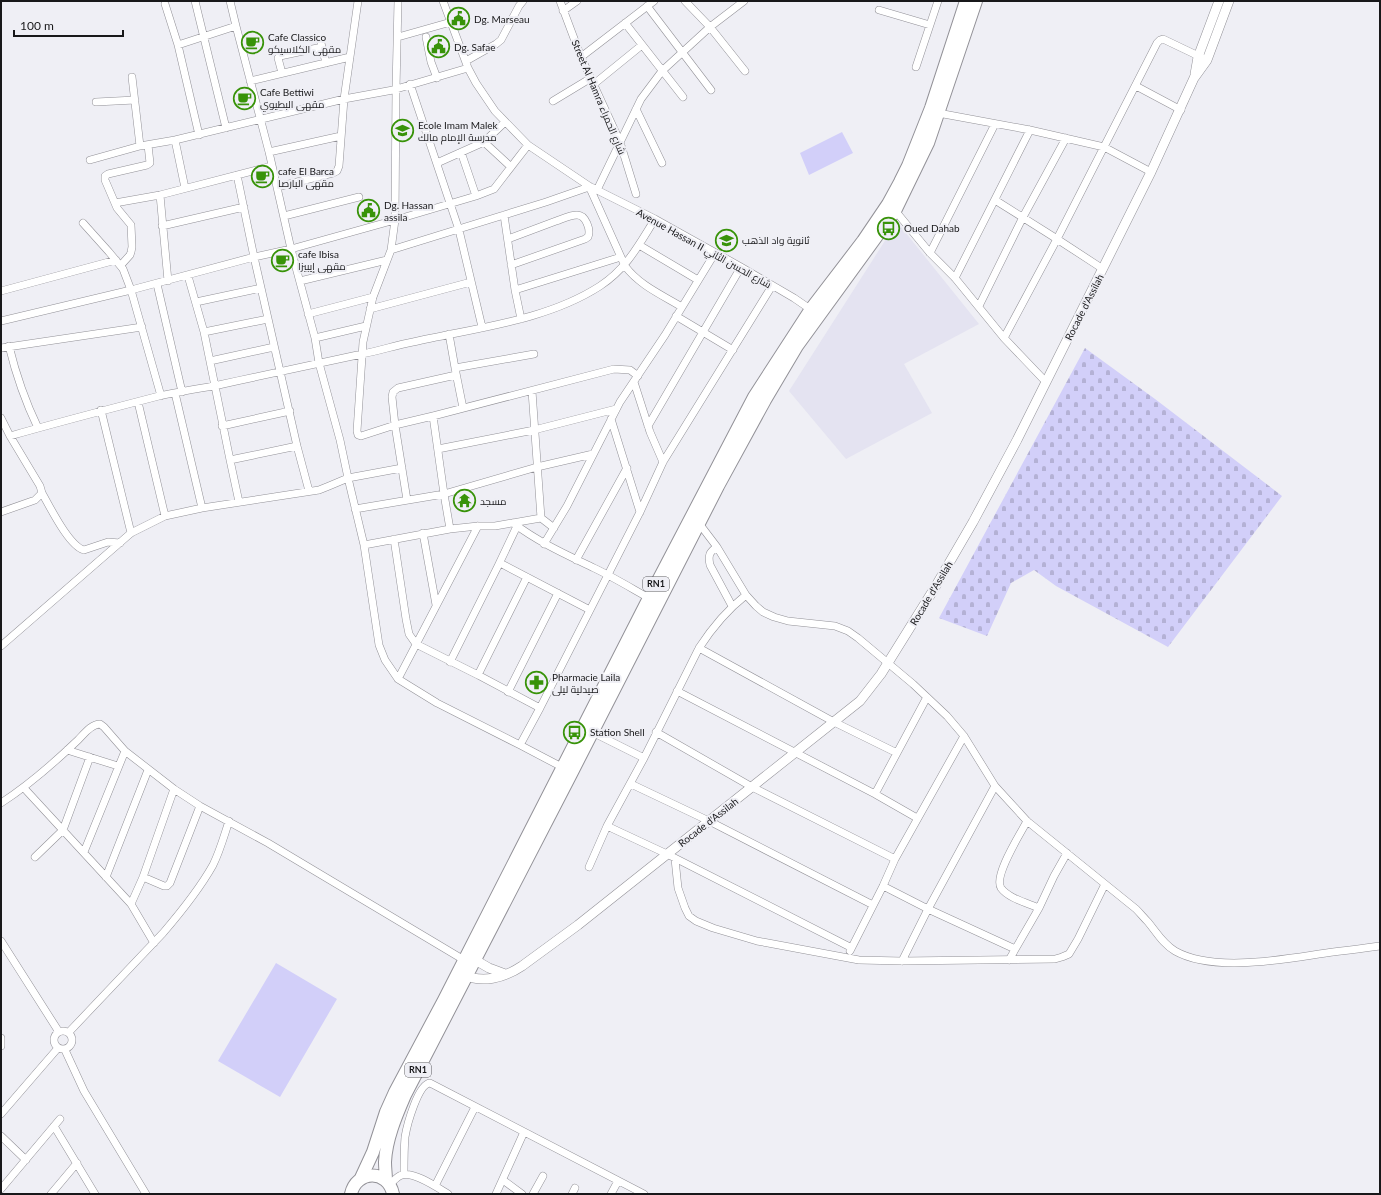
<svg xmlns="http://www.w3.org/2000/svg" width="1381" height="1195" viewBox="0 0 1381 1195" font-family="Lato,Cairo,sans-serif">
<defs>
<pattern id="cemetery-stones" width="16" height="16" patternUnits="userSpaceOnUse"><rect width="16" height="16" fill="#d2cff9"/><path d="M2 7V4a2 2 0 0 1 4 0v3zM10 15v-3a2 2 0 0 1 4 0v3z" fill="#b4b1d5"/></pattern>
</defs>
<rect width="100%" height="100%" fill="#efeff5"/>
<path fill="#e4e3f1" d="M897,222L979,324L904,364L932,413L846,459L789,391Z"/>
<path fill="#d2cff9" d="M842,132L853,153L809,175L800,153Z
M276,963L337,999L280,1097L218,1061Z"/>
<path fill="url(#cemetery-stones)" d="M1085,348L1155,399L1282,496L1168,647L1056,586L1034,570L1011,583L987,636L939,618Z"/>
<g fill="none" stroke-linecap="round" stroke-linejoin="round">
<defs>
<path id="minor" d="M195,1L226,128
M230,1L236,26L269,152L291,249L315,338L319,363L340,440L348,478L364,545L379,645L385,660L398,679L437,703L520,745L562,767
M398,1L396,89L395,220L391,250L373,297L363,342L357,431L358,435L361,436L395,425L433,416L614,369L630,370L638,376
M443,1L468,68L476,83L495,111L528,145L589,186L655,219L741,267L794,298L813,311
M560,1L581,57L620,142L636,194
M685,1L710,27L745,71
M165,4L178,45L199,135
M647,6L711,90
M879,10L930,25
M563,11L577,1
M625,23L683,97
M398,37L451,22
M426,37L431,62L437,78
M320,39L326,63
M178,45L236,26
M581,57L654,1
M466,61L496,44L501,40L519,6L523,1
M916,67L938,1
M282,73L278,58L280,56L322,47
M132,77L140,146
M250,81L350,57
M410,84L459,230L482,327
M594,84L642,45
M1136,86L1181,110
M553,101L591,78
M96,102L135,100
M636,109L662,163
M938,113L1030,130L1104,147L1151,172
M175,140L185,188
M484,142L511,167
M269,152L341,136
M461,152L476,196
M90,160L140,146L175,140L344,99L393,90L468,68
M437,163L484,142L505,122
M589,186L625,266C639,285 662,295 682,307
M277,187L333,173L337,171L339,166L344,99L358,1
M597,190L641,99L662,71L710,27L744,1
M160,195L168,281
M995,200L1057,239L1103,269
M115,203L160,195L272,166
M893,208L930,253L955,278L1004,338L1046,382
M504,215L515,290L521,319
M284,216L359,197
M83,223L109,252L123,269L131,290L161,396
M162,226L244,207
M508,239C524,233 540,227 556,221C562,219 570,215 577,215C586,215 591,230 588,237L585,239L511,265
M639,245L698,280
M391,250L546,202L589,187
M930,253L995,124
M121,265L130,255L131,252L132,247L131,225L117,208L105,180V176L108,174L147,165L150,163L148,145
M188,276L204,332L230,460L297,446L254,257L237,175
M955,278L1030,130
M300,281L387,260
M157,284L182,392
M515,290L621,257
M1,291L116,260
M196,302L261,288
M979,306L1023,217L1066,138
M370,309L471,282
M308,314L373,297
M676,316L733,350
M1,321L131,290L254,257L291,249L395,220L476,196L494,189L528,145
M204,332L268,319
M449,334L455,368
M315,338L366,326
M1004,338L1057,239L1157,43L1160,40L1163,39L1207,60
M9,346C16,375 25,401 38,428
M1,348L142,327
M210,361L274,347
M634,382L650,432L663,462
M532,391L541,518L554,528
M175,393L202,508
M138,402L165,516
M463,408L455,368L534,354
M101,410L131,533
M433,416L444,494L450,529
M1,418L10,436L40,486L42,493L35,500L1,512
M611,419L640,512
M222,426L290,411
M648,426L741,267
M10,436C59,422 109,409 159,396C177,392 196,389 214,386C263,375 312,365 362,354C379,351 396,345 413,342C474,328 546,321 600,286C627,268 638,246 655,219
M297,446L309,491
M438,449L534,430L616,409
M230,460L239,502
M42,493C50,507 69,546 84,550L108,542L120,543
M407,500L395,425L392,397L393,392L398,388L456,375
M355,509L444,494L537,467L593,454
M698,522L717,547L746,595L756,606L763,612L774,617L788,621L835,626L848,631L858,638L913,684L947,716L964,736L995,786L1027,821L1136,909C1140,913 1144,918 1148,922C1157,933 1163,944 1175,951C1212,972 1279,960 1319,954C1340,951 1360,949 1380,946
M513,523C540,543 565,554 594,568C613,577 631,588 649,598
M423,533L436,605
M394,539L406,619L409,634L416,644L478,675L540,708
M544,544L567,506L620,402L665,335L715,253
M364,545L450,529L478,526H495L541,518
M717,547C709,552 708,556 710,565L732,606
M576,560L627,468
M500,563L590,610
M1,646L131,533L165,516L202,508L319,490L329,486L348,478L402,468
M699,648C712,628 727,610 746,595
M450,662L498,566L517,526
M478,675L527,577
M398,679L478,526
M677,691L875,794L917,818
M508,692L558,593
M592,732L644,758
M656,732L752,787L895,859
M520,745L540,708L640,512L663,462L772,286
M67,750L118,766
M631,784L709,821L873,905
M24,788L131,904L154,943
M875,794L927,697
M1,803C29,785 54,763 78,740C84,734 91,724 100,724L104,727L125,751L174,789L200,806L268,843L464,960
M1027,821C1021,833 993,876 1001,888C1008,898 1027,903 1039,908
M607,826L667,854L850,947
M84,852L125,751
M35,857L63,830L90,757
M675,859L678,888L685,908L689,916L696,921L713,928L757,941L859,960L902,961L1055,959L1062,957L1069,954L1078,939L1105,884
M589,867L607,826L644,758L699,648L834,722L897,753
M106,877L148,770
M143,877L164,886H167L170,883L200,806
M883,886L928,909L1015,949
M131,904L143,877L174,789
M1,941L59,1032
M850,951L883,886L895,859L964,736
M1009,960L1039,908L1054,876L1067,853
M902,961L928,909L995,786
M54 1040a9 9 0 1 1 18 0a9 9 0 1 1-18 0Z
M69,1032L163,933C181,912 199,890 213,865C220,851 224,836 229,821
M1,1038V1046
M65,1050L84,1091L146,1194
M1,1114L58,1048
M54,1126L95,1194
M1,1136L26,1160
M404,1174C404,1162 404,1149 405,1137C407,1125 418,1084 430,1083L644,1194
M503,1180L522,1194
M389,1185C393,1182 397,1176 402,1175C414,1171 438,1188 448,1194
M435,1186L475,1107
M1,1189L60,1119
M51,1194L77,1163
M496,1194L524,1132
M533,1194L543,1176
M572,1194L575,1188
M611,1194L618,1181"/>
<path id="tertiary" d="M1195,74L1198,57L1219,1
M470,957L489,968L505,974
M462,974C482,984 504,978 522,966L578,925L860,701L881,674L934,589L973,522L1017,440L1151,172L1194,78L1207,60L1229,1"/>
<path id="primary" d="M361,1178L373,1152L386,1112L395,1092L444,1000L649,598L754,397L811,309L863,241L888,204L900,182L908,166L931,108L966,1
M386,1181C386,1175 385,1168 385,1162C386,1139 396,1116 405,1095L571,774L718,486L765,400L797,346L895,211L928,143L976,1
M351,1194C356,1170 388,1169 393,1194"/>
</defs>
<use href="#minor" stroke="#929197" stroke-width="8"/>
<use href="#tertiary" stroke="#929197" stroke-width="10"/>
<use href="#primary" stroke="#929197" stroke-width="14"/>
<use href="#minor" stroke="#fff" stroke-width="7"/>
<use href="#tertiary" stroke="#fff" stroke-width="9"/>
<use href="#primary" stroke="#fff" stroke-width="12"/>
</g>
<defs>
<symbol id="civic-ring" viewBox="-11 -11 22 22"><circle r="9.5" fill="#efeff5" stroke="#389309" stroke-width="1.5"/><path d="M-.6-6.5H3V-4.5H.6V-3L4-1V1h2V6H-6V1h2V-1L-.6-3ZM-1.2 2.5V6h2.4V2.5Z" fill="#389309"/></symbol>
<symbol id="cafe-ring" viewBox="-11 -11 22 22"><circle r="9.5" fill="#efeff5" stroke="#389309" stroke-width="1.5"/><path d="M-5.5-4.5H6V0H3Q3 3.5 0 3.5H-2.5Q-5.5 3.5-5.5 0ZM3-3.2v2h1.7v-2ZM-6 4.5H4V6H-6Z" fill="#389309"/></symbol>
<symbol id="school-ring" viewBox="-11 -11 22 22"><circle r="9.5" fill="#efeff5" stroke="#389309" stroke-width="1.5"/><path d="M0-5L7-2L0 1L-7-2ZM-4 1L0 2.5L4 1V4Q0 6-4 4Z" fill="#389309"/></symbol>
<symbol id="bus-ring" viewBox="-11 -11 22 22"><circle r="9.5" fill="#efeff5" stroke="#389309" stroke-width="1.5"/><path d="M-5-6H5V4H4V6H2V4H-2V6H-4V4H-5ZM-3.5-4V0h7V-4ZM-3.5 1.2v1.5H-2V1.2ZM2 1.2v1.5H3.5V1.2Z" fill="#389309"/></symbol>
<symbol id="temple-ring" viewBox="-11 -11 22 22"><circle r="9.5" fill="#efeff5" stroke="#389309" stroke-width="1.5"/><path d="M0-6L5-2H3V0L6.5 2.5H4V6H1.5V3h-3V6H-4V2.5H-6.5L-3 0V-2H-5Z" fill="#389309"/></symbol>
<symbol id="pharmacy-ring" viewBox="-11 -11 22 22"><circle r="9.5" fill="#efeff5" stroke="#389309" stroke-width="1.5"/><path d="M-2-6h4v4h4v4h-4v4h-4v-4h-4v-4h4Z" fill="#389309"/></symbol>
</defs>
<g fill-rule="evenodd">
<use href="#civic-ring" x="446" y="6" width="25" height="25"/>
<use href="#cafe-ring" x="240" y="30" width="25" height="25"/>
<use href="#civic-ring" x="426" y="34" width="25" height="25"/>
<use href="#cafe-ring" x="232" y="86" width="25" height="25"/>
<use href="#school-ring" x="390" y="118" width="25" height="25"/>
<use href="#cafe-ring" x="250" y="164" width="25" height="25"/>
<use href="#civic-ring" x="356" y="198" width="25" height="25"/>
<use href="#bus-ring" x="876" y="216" width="25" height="25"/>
<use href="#school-ring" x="714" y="228" width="25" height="25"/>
<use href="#cafe-ring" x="270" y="248" width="25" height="25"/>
<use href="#temple-ring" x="452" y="488" width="25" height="25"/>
<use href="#pharmacy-ring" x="524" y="670" width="25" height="25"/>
<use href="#bus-ring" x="562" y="720" width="25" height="25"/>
</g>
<g text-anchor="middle" stroke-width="4" stroke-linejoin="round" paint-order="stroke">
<g fill="#efeff5" stroke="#58585c" stroke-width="1">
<rect x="643" y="577" width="26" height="14" rx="3"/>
<rect x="405" y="1063" width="26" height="14" rx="3"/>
</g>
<g font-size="9" font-weight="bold" fill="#18181a">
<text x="656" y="587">RN1</text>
<text x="418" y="1073">RN1</text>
</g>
<g font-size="10" fill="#18181a" stroke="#efeff5" text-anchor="start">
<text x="474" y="23">Dg. Marseau</text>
<text x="268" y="41">Cafe Classico<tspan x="268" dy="12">مقهى الكلاسيكو</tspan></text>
<text x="454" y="51">Dg. Safae</text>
<text x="260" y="96">Cafe Bettiwi<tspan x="260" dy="12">مقهى البطيوي</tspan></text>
<text x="418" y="129">Ecole Imam Malek<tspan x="418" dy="12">مدرسة الإمام مالك</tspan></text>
<text x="278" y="175">cafe El Barca<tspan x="278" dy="12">مقهى البارصا</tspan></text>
<text x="384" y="209">Dg. Hassan<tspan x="384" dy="12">assila</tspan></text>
<text x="904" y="232">Oued Dahab</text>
<text x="742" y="244">ثانوية واد الذهب</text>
<text x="298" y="258">cafe Ibisa<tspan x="298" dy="12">مقهى إيبيزا</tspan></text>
<text x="480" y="505">مسجد</text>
<text x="552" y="681">Pharmacie Laila<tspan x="552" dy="12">صيدلية ليلى</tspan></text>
<text x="590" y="736">Station Shell</text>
</g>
<g font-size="10" fill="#18181a" stroke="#efeff5">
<text transform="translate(599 97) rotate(67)" y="4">Street Al Hamra شارع الحمراء</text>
<text transform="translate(704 248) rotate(29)" y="4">Avenue Hassan II شارع الحسن الثاني</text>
<text transform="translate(1084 307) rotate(-63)" y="4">Rocade d'Assilah</text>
<text transform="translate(931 593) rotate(-59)" y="4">Rocade d'Assilah</text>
<text transform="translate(708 822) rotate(-38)" y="4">Rocade d'Assilah</text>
</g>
</g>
<rect width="1381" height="1195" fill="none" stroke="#18181a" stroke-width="4"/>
<path d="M14 30v6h109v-6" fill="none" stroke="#18181a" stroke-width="2"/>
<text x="20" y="30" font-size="12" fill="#18181a" stroke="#efeff5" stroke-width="3" paint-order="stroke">100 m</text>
</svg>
